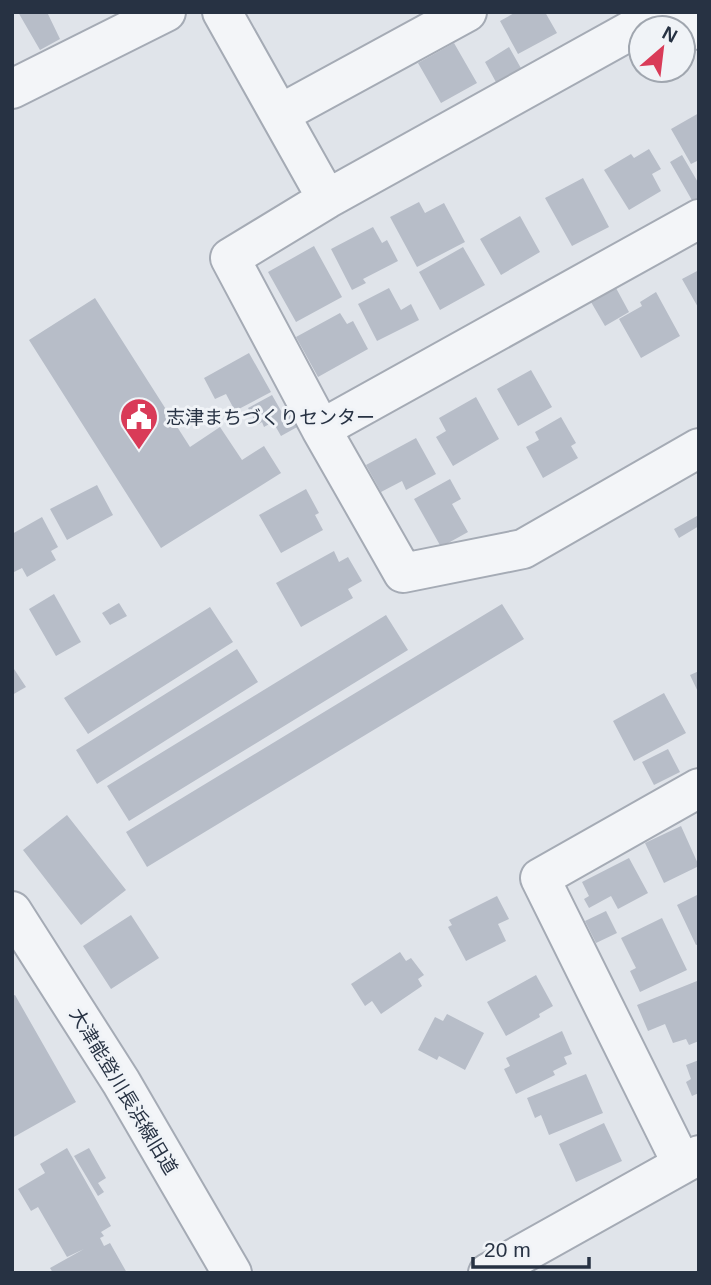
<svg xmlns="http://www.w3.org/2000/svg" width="711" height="1285" viewBox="0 0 711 1285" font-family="Arial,'Noto Sans JP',sans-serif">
<rect width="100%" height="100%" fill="#e0e4ea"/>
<path fill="#b7bdc8" d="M18,12H47L60,39L40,50Z
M516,12H545L557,33L518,54L500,21Z
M454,43L477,83L441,103L418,63Z
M509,47L522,70L497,84L485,62Z
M699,113V160L691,164L671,129Z
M649,149L661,169L652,174L661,191L629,210L604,170L631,154L634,158Z
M682,155L699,184V199L693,202L670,162Z
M583,178L609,227L572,246L545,198Z
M419,202L425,213L444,203L465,242L417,267L390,217Z
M520,216L540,252L501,275L480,239Z
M373,227L382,243L387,240L398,261L363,279L366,283L352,290L331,249Z
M314,246L342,297L296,322L268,272Z
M463,247L485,285L440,310L419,272Z
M699,270V309L682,279Z
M389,288L401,310L411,304L419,320L377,341L358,304Z
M616,288L629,312L605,326L591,302Z
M656,292L680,336L641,358L619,319L642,306L640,302Z
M95,298L190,447L220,427L242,460L264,446L281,473L161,548L29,340Z
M340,313L347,324L353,321L368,349L318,377L296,337Z
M249,353L271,392L235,411L226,394L215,399L204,378Z
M531,370L552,407L518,426L497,389Z
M272,395L284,416L291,412L299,426L281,436L273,422L264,427L262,422L257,425L248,408Z
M476,397L499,439L453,466L436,437L446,431L439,418Z
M561,417L576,443L571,446L578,458L543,478L526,447L539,440L535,432Z
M416,438L436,474L406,490L402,481L381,492L366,465Z
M450,479L461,499L452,504L468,532L441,547L414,499Z
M97,485L113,515L67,540L50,509Z
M306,489L319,513L315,515L323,530L281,553L259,515Z
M697,516L699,526L679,538L674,529Z
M42,517L58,547L51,551L56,560L27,577L22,568L12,573V534Z
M334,551L339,562L348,557L362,581L348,589L353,598L301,627L276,583Z
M54,594L81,642L56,656L29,609Z
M119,603L127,616L110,625L102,613Z
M502,604L524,639L147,867L126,832Z
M210,607L233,642L88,734L64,698Z
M386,615L408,650L129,821L107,786Z
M237,649L258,682L97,784L76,750Z
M12,666L26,687L12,695Z
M699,671V694L690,675Z
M664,693L686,733L634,761L613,721Z
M668,749L680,772L654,785L642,762Z
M67,815L126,890L81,925L23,850Z
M681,826L699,866L664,883L645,843Z
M629,858L648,893L618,909L611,896L589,908L584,899L589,896L582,882Z
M699,894V944L696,945L677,905Z
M497,896L509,919L498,924L506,941L466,961L448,927L452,925L449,920Z
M606,911L617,933L596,943L585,921Z
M131,915L159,958L111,989L83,946Z
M662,918L687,970L640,992L630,971L636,968L621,938Z
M400,952L406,961L411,958L424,975L418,979L422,986L381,1014L372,1001L365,1006L351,984Z
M536,975L553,1006L539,1014L540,1017L506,1036L487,1002Z
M697,981L699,1041L689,1045L686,1039L673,1043L665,1024L648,1031L637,1005Z
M15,995L76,1102L12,1138V996Z
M447,1014L484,1033L465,1070L439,1056L437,1060L418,1050L435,1017L443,1021Z
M562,1031L572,1054L564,1057L567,1064L553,1071L555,1075L516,1094L504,1069L510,1066L506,1058Z
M699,1060V1093L692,1096L686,1082L691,1079L686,1065Z
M586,1074L603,1113L549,1135L541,1115L535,1118L527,1098Z
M604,1123L622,1161L576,1182L559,1144Z
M67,1148L111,1226L101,1232L104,1236L100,1238L104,1246L110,1243L127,1273H53L50,1268L84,1249L67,1257L38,1207L31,1211L18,1189L45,1173L40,1164Z
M89,1148L106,1178L98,1183L104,1192L98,1196L74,1156Z"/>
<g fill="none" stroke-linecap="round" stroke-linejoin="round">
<defs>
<path id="minor" d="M222,12L327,199L664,12
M689,12L699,30
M12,89L166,12
M280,114L467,12
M327,199L230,258L321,429L403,573L523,549L699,448
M321,429L699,219
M12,911L121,1082L232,1273
M682,1164L540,878L699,788
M488,1273L699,1155"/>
</defs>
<use href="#minor" stroke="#a5abb5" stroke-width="42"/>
<use href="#minor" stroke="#f3f5f8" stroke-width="38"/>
</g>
<defs>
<symbol id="civic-pin" viewBox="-11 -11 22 30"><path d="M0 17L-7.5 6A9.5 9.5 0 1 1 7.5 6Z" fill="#d93b58" stroke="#f0f3f7"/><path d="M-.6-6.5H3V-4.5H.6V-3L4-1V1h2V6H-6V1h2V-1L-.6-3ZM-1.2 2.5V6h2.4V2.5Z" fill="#fff"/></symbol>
</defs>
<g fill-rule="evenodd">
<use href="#civic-pin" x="117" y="395" width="44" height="60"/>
</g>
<g text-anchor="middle" stroke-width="6" stroke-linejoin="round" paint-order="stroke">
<g font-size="19" fill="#273243" stroke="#f0f3f7" text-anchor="start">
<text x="166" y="424">志津まちづくりセンター</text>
</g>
<g font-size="19" fill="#273243" stroke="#f0f3f7">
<text transform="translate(124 1091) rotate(59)" y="7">大津能登川長浜線旧道</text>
</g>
</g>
<rect width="711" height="1285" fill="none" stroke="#273243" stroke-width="28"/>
<g transform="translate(662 49) rotate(28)"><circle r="33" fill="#f0f3f7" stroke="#a0a6af" stroke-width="2"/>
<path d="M0-5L12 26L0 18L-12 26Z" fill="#d93b58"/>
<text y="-10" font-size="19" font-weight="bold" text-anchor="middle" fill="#273243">N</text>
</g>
<path d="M473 1257v10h116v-10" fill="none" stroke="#273243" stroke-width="3.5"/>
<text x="484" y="1257" font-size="21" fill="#273243" stroke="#f0f3f7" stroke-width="5" paint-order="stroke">20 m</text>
</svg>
